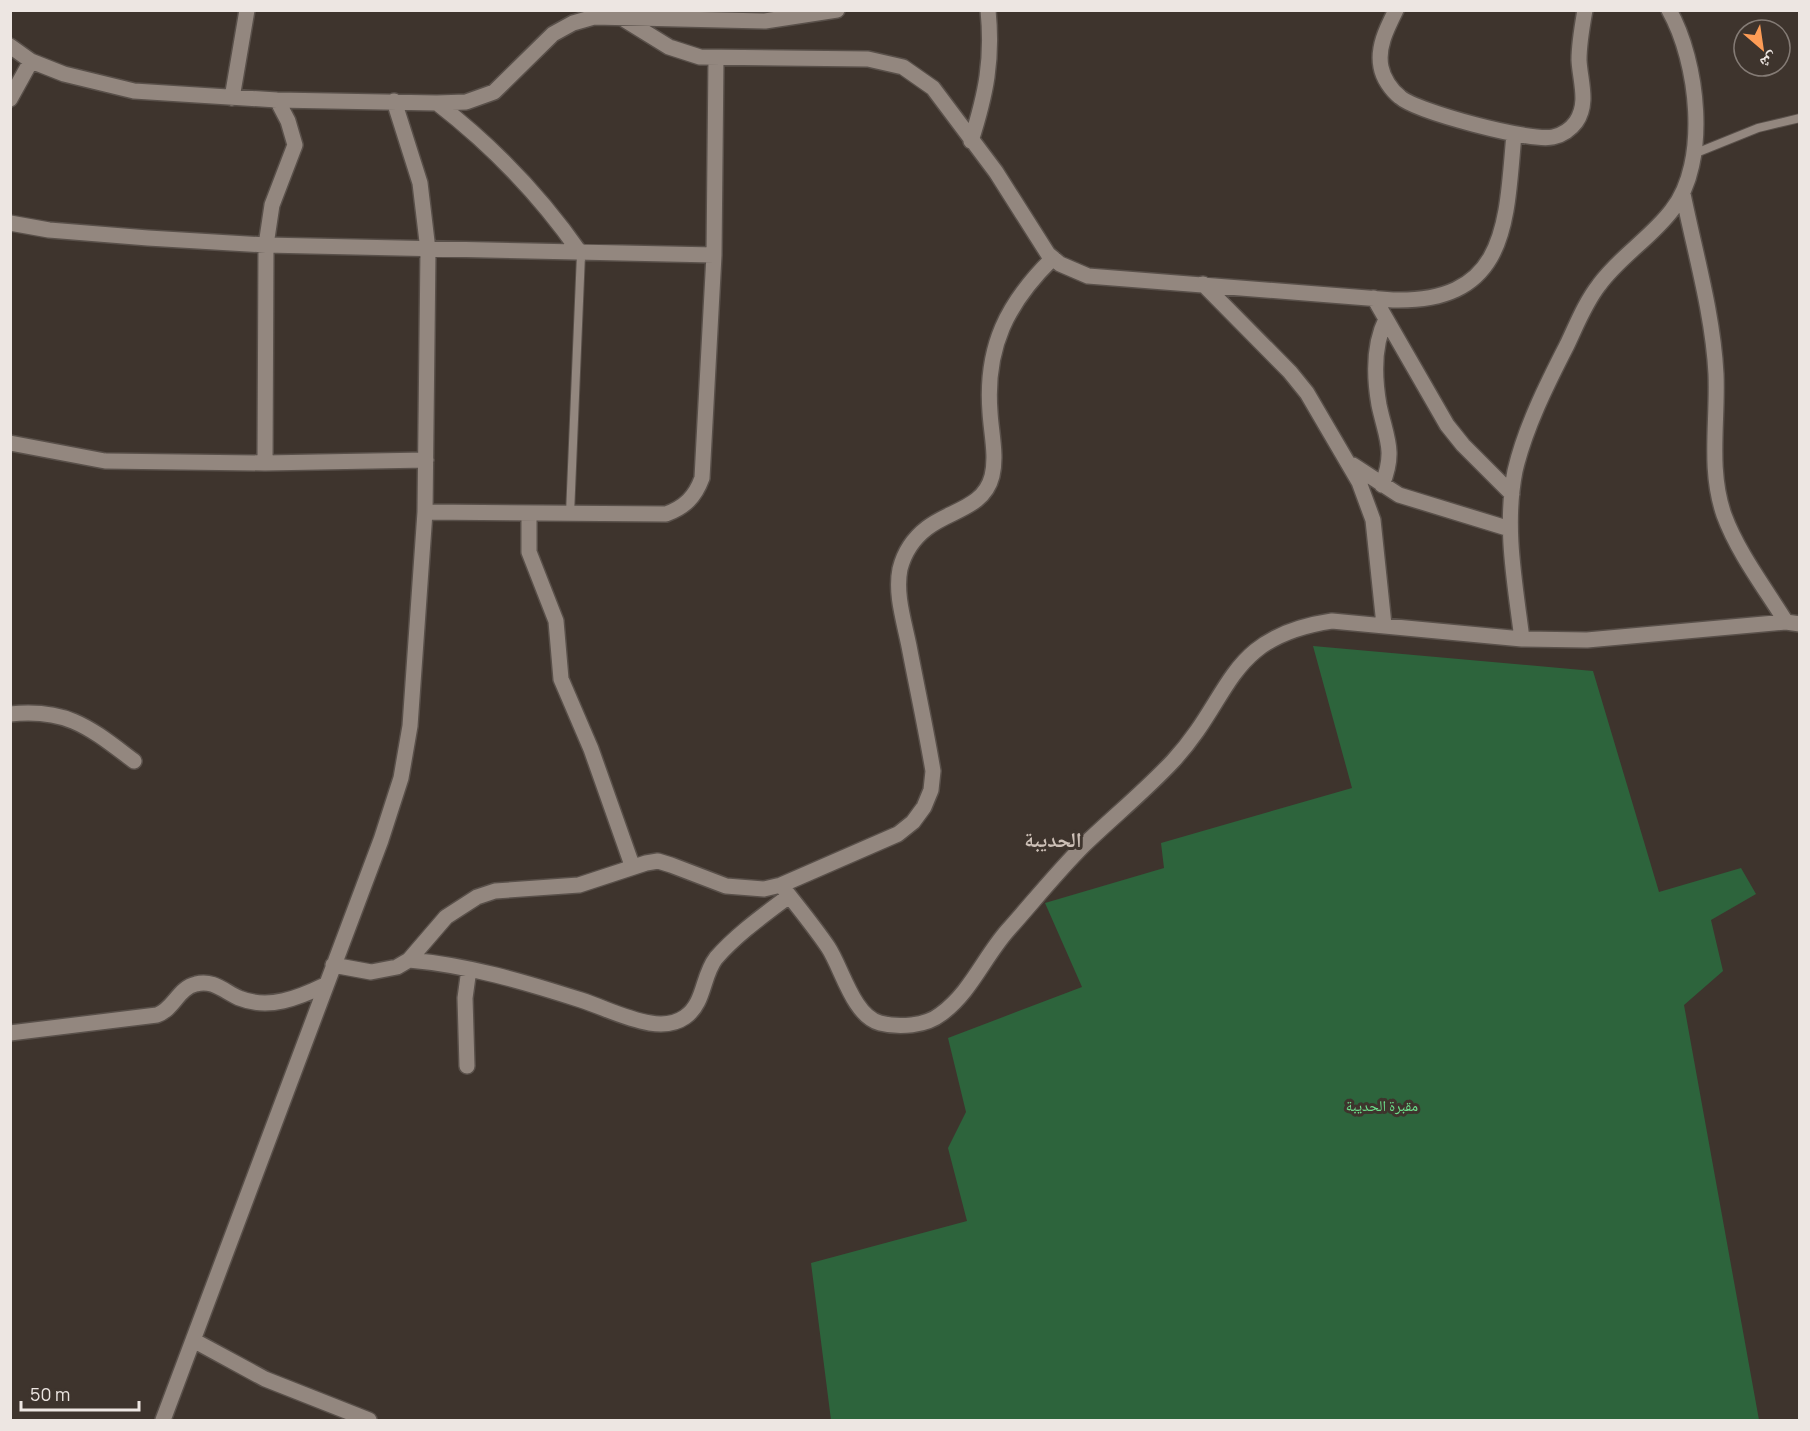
<svg xmlns="http://www.w3.org/2000/svg" width="1810" height="1431" viewBox="0 0 1810 1431" font-family="Manrope,'Noto Naskh Arabic',sans-serif">
<rect width="100%" height="100%" fill="#3e342d"/>
<path fill="#2d643c" d="M1313,646L1593,671L1659,892L1741,868L1756,894L1711,920L1723,971L1684,1005L1759,1420H831L811,1263L967,1221L948,1148L966,1112L948,1038L1082,987L1045,903L1164,868L1161,843L1352,788Z"/>
<g fill="none" stroke-linecap="round" stroke-linejoin="round">
<defs>
<path id="service" d="M1696,153L1758,128L1800,118
M570,514L581,254"/>
<path id="minor" d="M1396,10C1387,28 1377,47 1381,67C1383,78 1391,90 1400,97C1417,112 1531,142 1553,137C1562,135 1571,129 1576,122C1589,103 1580,81 1579,60C1579,43 1582,27 1585,10
M622,18L669,47L700,57L868,59L903,67L933,88L996,172L1048,254L1060,264L1088,276L1393,300C1509,303 1506,221 1514,134
M10,46L31,61L64,74L134,91L277,100L437,103L466,102L494,92L553,34L573,23L594,17L765,21L837,10
M232,98L247,10
M10,99L31,61
M437,103C494,147 540,195 581,254
M971,141C986,94 993,60 988,10
M1683,194C1695,253 1713,314 1716,374C1718,422 1708,469 1724,515C1738,553 1765,588 1786,622
M10,223L49,230L148,238L266,245L714,255
M1203,284L1290,372L1307,393L1359,482L1373,520L1384,625
M1374,298L1447,425L1463,445L1512,494
M10,443L105,461L265,463L426,460
M265,463L266,245L272,205L295,145L288,121L277,100
M1353,465L1399,495L1510,529
M1382,485C1396,451 1386,438 1379,405C1374,376 1373,345 1386,319
M425,512L666,514C685,507 695,497 702,478L714,255L716,58
M529,514V552L556,621L561,679L591,749L632,865
M1522,639C1515,583 1504,527 1515,471C1525,428 1547,384 1567,345C1577,324 1585,303 1599,285C1620,256 1651,238 1672,210C1710,162 1698,61 1669,10
M10,714C68,708 90,728 134,761
M781,885C797,906 813,925 828,947C842,968 853,1016 880,1023C899,1028 926,1026 941,1014C971,992 984,957 1008,930C1033,902 1057,872 1084,845C1113,817 1145,791 1173,761C1234,695 1225,637 1332,621L1522,639L1587,640L1786,622L1800,624
M409,960C468,965 525,982 581,1000C605,1008 626,1019 650,1023C662,1025 675,1024 685,1017C705,1003 702,976 716,958C737,934 764,915 789,896
M333,965L371,972L397,967L409,960L446,917L477,897L495,891L579,885L646,863L658,861L671,865L726,886L764,889L781,885L898,834L913,822L924,807L931,790L933,771C926,729 917,688 909,646C904,621 895,594 900,569C904,553 914,538 927,528C950,510 984,508 992,476C997,456 991,432 990,412C985,347 1007,303 1053,258
M10,1033L157,1015C174,1009 178,988 196,984C213,979 225,992 239,998C269,1010 298,998 325,985
M467,1066L465,998L469,969
M193,1340L265,1379L369,1420
M163,1420L381,840L401,778L410,726L425,512L428,250L420,183L394,101"/>
</defs>
<use href="#service" stroke="#59504a" stroke-width="10"/>
<use href="#minor" stroke="#59504a" stroke-width="18"/>
<use href="#service" stroke="#93877f" stroke-width="8"/>
<use href="#minor" stroke="#93877f" stroke-width="15"/>
</g>
<g text-anchor="middle" stroke-width="6" stroke-linejoin="round" paint-order="stroke">
<g font-size="15" fill="#6cdf8b" stroke="#3e342d">
<text x="1382" y="1111">مقبرة الحديبة</text>
</g>
<g font-size="21" font-weight="bold" fill="#ccbfb6" stroke="#3e342d">
<text x="1053" y="847">الحديبة</text>
</g>
</g>
<rect width="1810" height="1431" fill="none" stroke="#ede6e2" stroke-width="24"/>
<g transform="translate(1762 48) rotate(151)"><circle r="28" fill="#3e342d" stroke="#847b75" stroke-width="1.5"/>
<path d="M0-4.5L10 22L0 15L-10 22Z" fill="#fd9c56"/>
<text y="-9" font-size="16" font-weight="bold" text-anchor="middle" fill="#ede6e2">ش</text>
</g>
<path d="M21 1401v9h118v-9" fill="none" stroke="#ede6e2" stroke-width="3"/>
<text x="30" y="1401" font-size="18" fill="#ede6e2" stroke="#3e342d" stroke-width="4.5" paint-order="stroke">50 m</text>
</svg>
